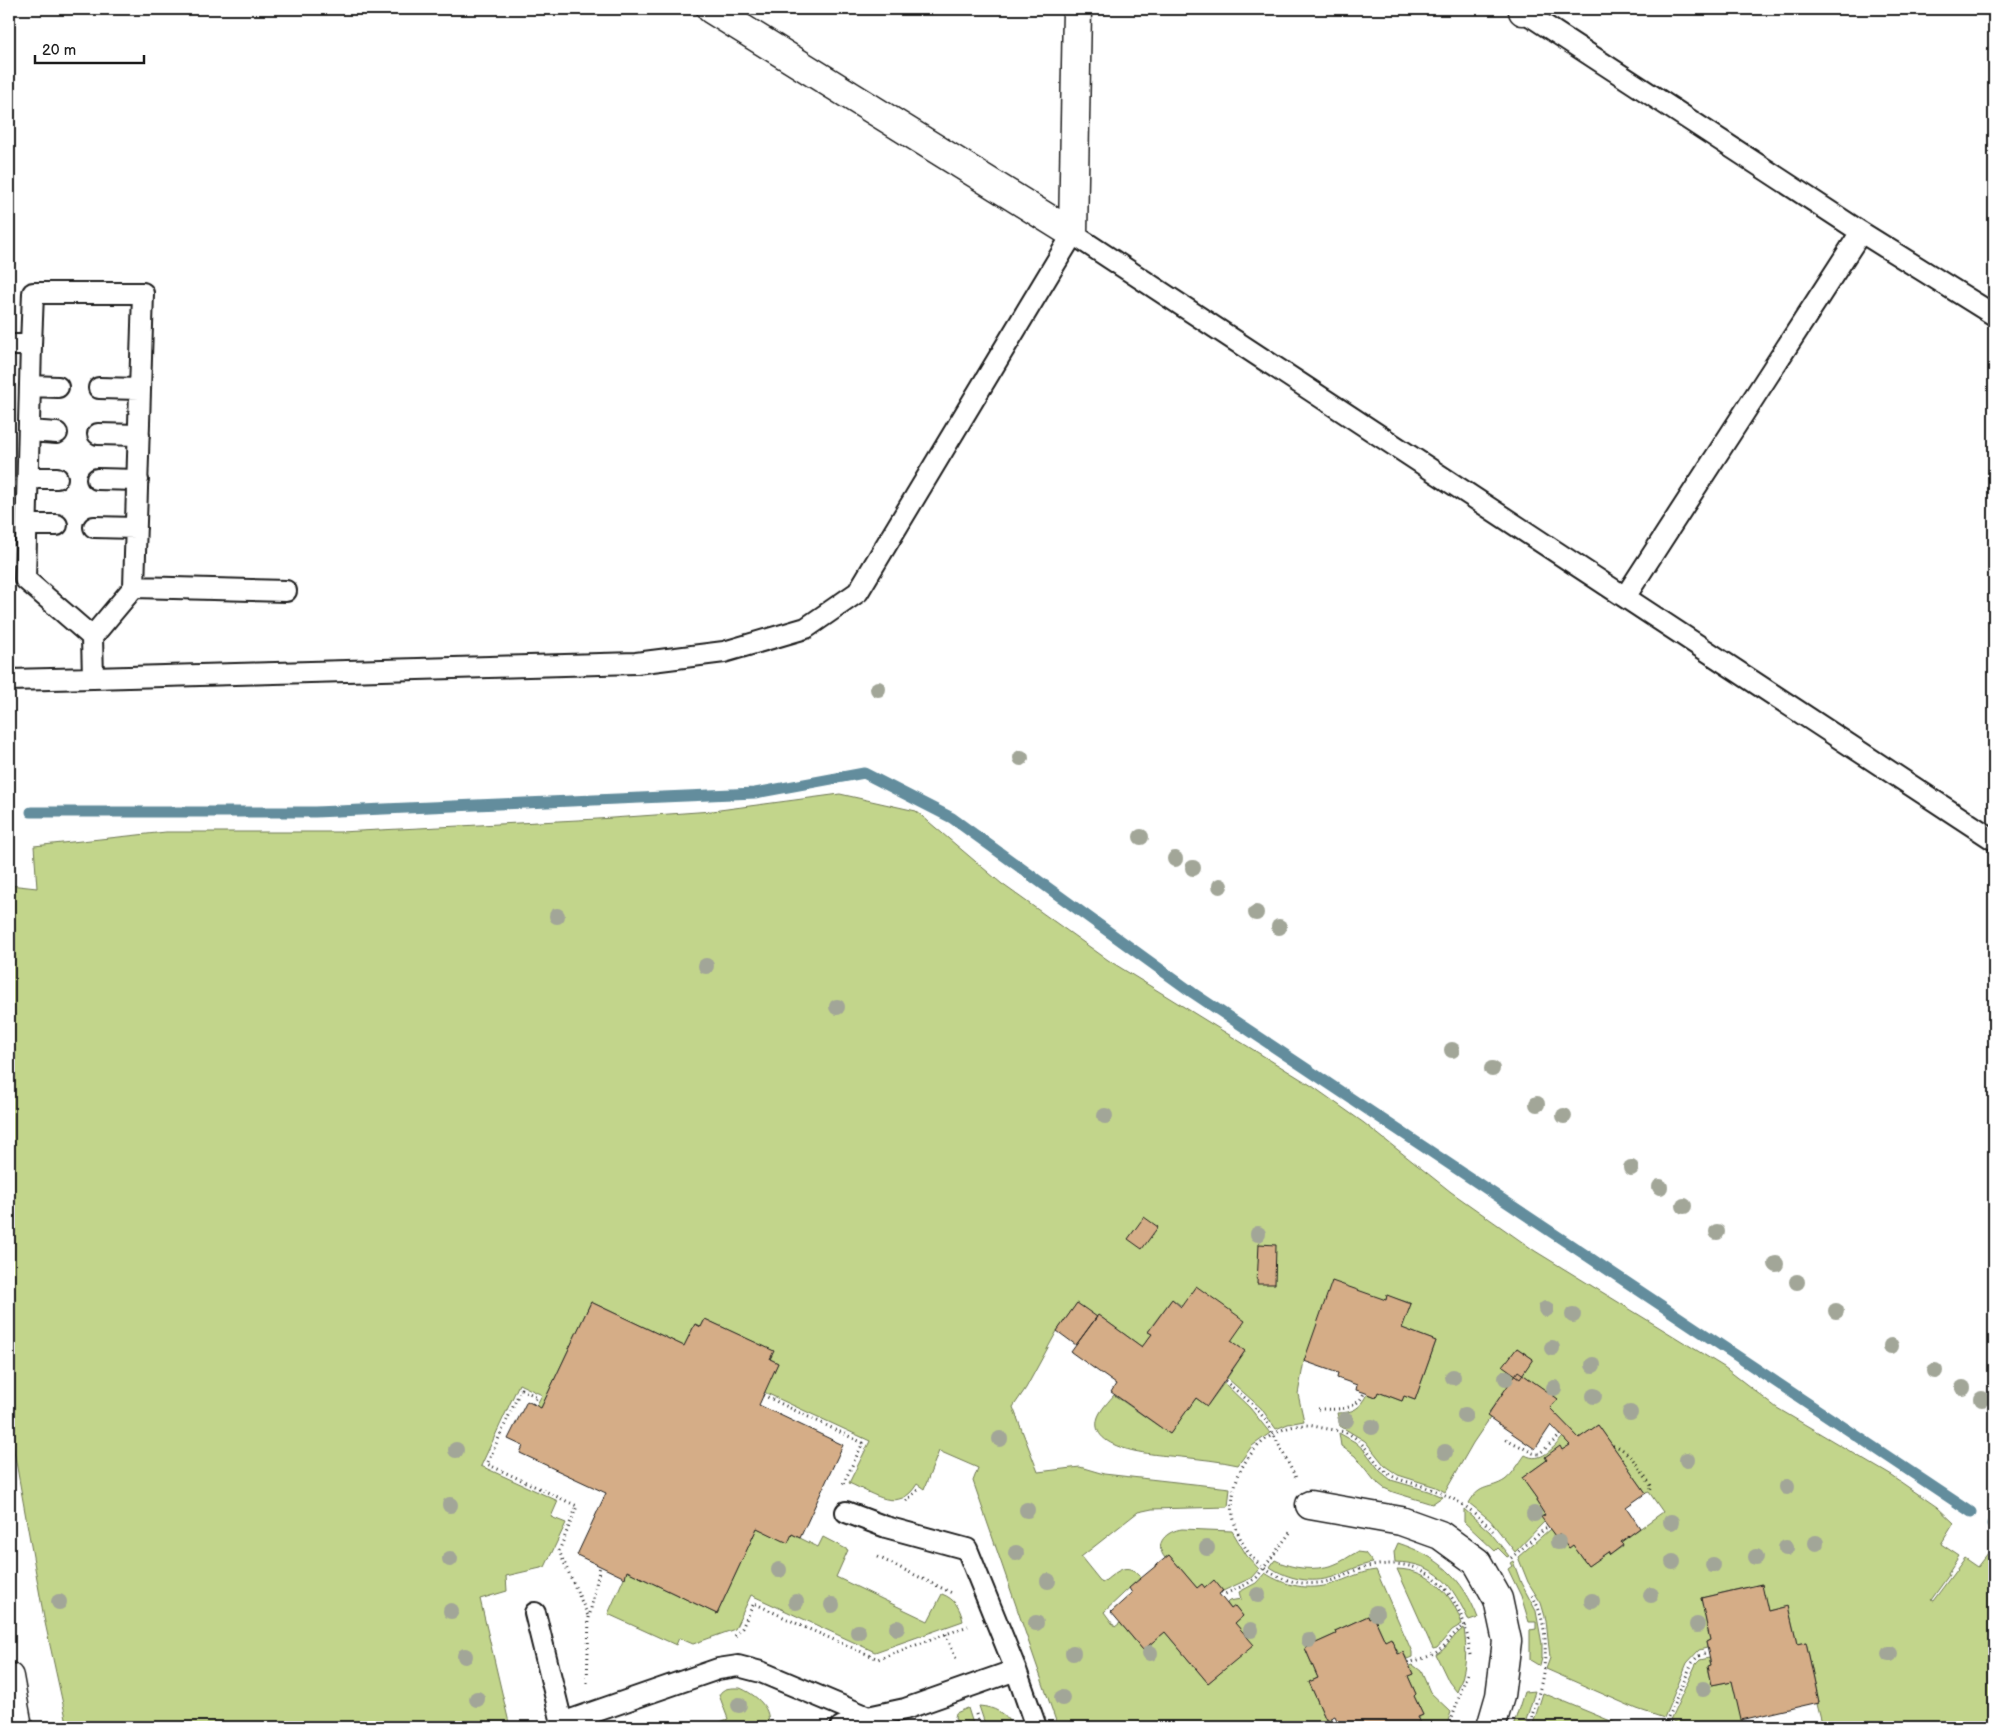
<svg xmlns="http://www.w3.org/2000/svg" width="2003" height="1736" viewBox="0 0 2003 1736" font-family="'Balsamiq Sans',sans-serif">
<rect width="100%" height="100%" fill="#fff"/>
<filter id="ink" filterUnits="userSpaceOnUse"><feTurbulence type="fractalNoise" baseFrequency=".02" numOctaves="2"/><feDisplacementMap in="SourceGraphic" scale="10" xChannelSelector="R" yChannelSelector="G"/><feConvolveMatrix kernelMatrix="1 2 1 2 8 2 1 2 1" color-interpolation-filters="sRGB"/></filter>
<g filter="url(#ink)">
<path fill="#c2d58b" stroke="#6f7854" d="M840,794L916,811L1002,884L1108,960L1312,1086L1364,1123L1451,1192L1535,1251L1724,1367L1777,1408L1892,1476L1937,1507L1954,1523L1941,1544L1959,1556L1948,1573L1949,1575L1931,1600L1933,1601L1965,1558L1978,1567L1992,1549L1994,1552V1727H1823L1817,1703L1819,1702L1806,1642L1797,1644L1788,1606L1768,1611L1761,1584L1701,1598L1710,1640L1706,1642L1707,1648L1699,1650L1687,1663L1664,1718L1637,1709L1546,1669L1550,1658L1546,1620L1541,1603L1528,1582L1518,1557L1550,1529L1555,1536L1559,1534L1569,1548L1573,1545L1588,1566L1608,1552L1610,1555L1623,1546L1621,1542L1663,1512L1649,1492L1646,1493L1598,1425L1579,1438L1550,1408L1558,1399L1522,1374L1533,1359L1517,1348L1504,1366L1516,1375L1487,1415L1490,1418L1473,1443L1445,1492L1436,1487L1398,1475L1385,1466L1365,1441L1340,1426L1337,1413C1353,1413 1361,1408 1368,1394L1376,1397L1378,1392L1402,1401L1404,1396L1415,1400L1436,1341L1402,1328L1410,1303L1387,1296L1386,1300L1304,1361L1298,1394L1304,1421L1288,1424L1276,1429L1261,1408L1227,1378L1245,1351L1172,1299L1148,1331L1152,1334L1142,1347L1098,1315L1096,1317L1077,1303L1057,1331L1026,1388L1013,1407L1038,1472L1080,1467L1104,1474L1230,1488L1228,1507L1152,1509L1138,1512L1081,1557L1102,1583C1117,1572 1126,1560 1141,1577L1104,1612L1115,1627L1120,1623L1143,1650L1165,1632L1208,1683L1253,1645L1235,1623L1243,1616L1235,1606L1231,1609L1227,1603L1229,1601L1241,1599L1239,1592L1256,1583L1265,1573C1284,1586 1310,1591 1332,1584C1348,1579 1359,1572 1376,1570L1412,1652V1657L1407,1659L1403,1652L1399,1654L1391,1639L1385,1641L1374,1617L1369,1619L1368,1616L1335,1631L1336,1634L1305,1648L1318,1678L1309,1682L1326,1720L1330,1718L1334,1727H1058L973,1481L978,1468L939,1451L924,1489L917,1484C899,1514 874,1494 849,1483L870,1441L764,1392L778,1363L770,1359L773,1351L705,1319L701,1327L695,1324L684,1346L591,1302L541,1408L536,1406L542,1395L519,1384L481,1466L558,1501L551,1517L566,1523L545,1567L506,1576L507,1591L480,1599L510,1727H68L44,1618L9,1423V885L37,888L34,846L166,832H340L598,819L712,811Z
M1224,1383L1250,1408L1270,1433L1252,1446L1238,1465C1220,1461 1200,1459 1181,1457C1161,1455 1086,1452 1098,1417C1101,1409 1109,1401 1114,1395L1170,1434L1196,1398L1207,1406Z
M1339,1433L1355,1442L1364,1450L1380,1471L1391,1480L1428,1491L1442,1497L1432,1504L1393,1492L1384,1488L1374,1480L1355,1456L1341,1446Z
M1563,1437L1570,1445L1562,1450L1560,1447L1547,1460L1522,1478L1537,1499L1536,1501L1545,1515L1541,1517L1545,1521L1515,1552L1490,1520L1469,1503C1480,1483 1490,1490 1505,1480C1513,1474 1519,1463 1525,1455C1541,1464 1553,1448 1563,1437Z
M1464,1509L1490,1532L1509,1556L1507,1557L1498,1548L1495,1551L1464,1522Z
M757,1528L788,1542L792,1534L818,1547L823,1537L848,1550L836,1577L928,1621L942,1594C955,1599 960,1608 963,1621L875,1652L751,1595L735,1629L693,1644L679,1638L676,1645L608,1614L627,1571L717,1614Z
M1182,1529L1232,1531L1247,1556L1259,1569L1251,1578L1223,1591L1214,1581L1205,1588L1202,1584L1197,1588L1169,1555L1165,1558C1153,1543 1167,1531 1182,1529Z
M1398,1543C1438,1556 1463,1578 1478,1618L1469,1621C1452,1585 1438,1563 1395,1562L1394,1552Z
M1357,1552L1365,1553L1373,1563C1358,1565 1347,1572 1333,1577C1311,1584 1288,1579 1270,1567L1275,1560C1292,1569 1314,1571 1333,1565C1342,1562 1349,1556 1357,1552Z
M1513,1561L1521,1583L1536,1611L1542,1644V1658L1540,1666L1530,1660V1630L1536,1629V1622H1529L1521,1596L1508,1569L1512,1566L1510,1563Z
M1397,1569C1430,1570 1452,1593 1462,1624L1452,1630L1437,1648L1433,1649Z
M1464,1628C1467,1651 1467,1670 1457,1692L1449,1682L1436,1655C1448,1648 1452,1636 1464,1628Z
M1709,1658L1711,1665L1708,1667L1712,1685L1732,1681L1744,1727H1686L1670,1721L1696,1664L1700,1660Z
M1413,1665L1421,1671L1430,1692L1451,1712L1446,1727H1408L1420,1722L1419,1717L1423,1715L1414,1696L1416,1694L1408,1676L1413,1674L1410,1666Z
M740,1688C755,1694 774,1709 767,1727H707L728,1719L719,1695C723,1687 732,1688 740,1688Z
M1535,1691L1524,1727H1513L1524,1692Z
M1543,1693L1625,1727H1532Z
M979,1706C995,1707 1005,1713 1013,1727H986Z
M968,1708L974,1727H958L955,1717L956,1713Z"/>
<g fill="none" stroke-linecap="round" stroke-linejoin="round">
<path stroke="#638d9d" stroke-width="11" d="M31,812H315L755,793L864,773L952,818L1193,993L1971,1512
M1992,1524L1994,1526"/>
</g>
<path fill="#d5ad87" stroke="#1c1c1c" d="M1144,1217L1158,1227L1142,1249L1128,1239Z
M1259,1244L1276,1245L1275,1284H1257Z
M1332,1281L1386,1300L1387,1295L1411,1304L1402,1328L1436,1341L1415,1400L1404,1396L1402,1401L1378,1392L1376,1397L1363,1392L1356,1390L1357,1385L1337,1378L1338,1373L1304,1361Z
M1196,1286L1245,1321L1231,1341L1245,1351L1207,1406L1196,1398L1170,1434L1111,1392L1116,1384L1071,1352L1098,1315L1142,1347L1152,1334L1148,1332L1172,1299L1181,1307Z
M591,1302L684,1346L695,1324L701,1327L705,1319L774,1351L770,1359L778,1363L759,1405L843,1445L800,1538L792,1534L788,1543L757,1528L717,1614L627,1571L625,1578L577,1555L606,1493L520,1453L523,1446L508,1439L527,1401L541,1408Z
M1077,1303L1097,1317L1076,1345L1057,1331Z
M1517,1348L1533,1359L1520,1378L1503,1366Z
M1518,1371L1558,1399L1550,1408L1579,1438L1598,1425L1646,1493L1626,1507L1640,1528L1621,1542L1623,1545L1610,1555L1608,1552L1588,1566L1573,1545L1569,1548L1559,1534L1555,1536L1541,1517L1545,1515L1536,1501L1537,1499L1522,1478L1547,1460L1545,1457L1560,1446L1562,1450L1570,1445L1551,1425L1535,1449L1487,1416Z
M1169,1555L1197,1588L1202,1584L1205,1588L1214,1580L1223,1591L1219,1594L1231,1609L1235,1606L1243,1616L1235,1623L1254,1645L1208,1683L1165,1632L1143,1650L1111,1612L1132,1593L1129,1588Z
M1762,1584L1768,1611L1788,1606L1797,1644L1806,1642L1819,1702L1741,1720L1732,1681L1712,1685L1708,1666L1711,1665L1706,1642L1710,1640L1701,1598Z
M1368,1616L1369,1619L1374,1617L1385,1641L1391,1638L1398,1654L1403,1652L1413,1674L1408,1676L1416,1694L1414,1696L1423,1715L1418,1717L1420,1722L1408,1727H1340L1335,1716L1326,1720L1309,1682L1318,1678L1305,1648L1336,1634L1335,1631Z"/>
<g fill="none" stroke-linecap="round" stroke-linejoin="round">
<defs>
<path id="service" d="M1523,11L1861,232L1994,315
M9,345H31L33,293H143L134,587L92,637L93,678L9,680
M31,345L25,579L92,637
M30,386L58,387
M99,388L140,389
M29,431L57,433
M98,434L139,435
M28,478H57
M97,479L138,480
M27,525H57
M94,527L136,528
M134,587L286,591
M1625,597L1861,232
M93,678L636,663L724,652L806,628L858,592L1073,234L1994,840
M535,1613L562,1723
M1016,1670L1036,1727
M563,1727L562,1723L718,1669L738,1666L761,1672L868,1717L905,1709L1016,1670L967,1549L886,1527L846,1512
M841,1727L868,1717"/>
<path id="minor" d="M711,9L1073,234
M1523,11V9
M1073,234L1077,9
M1310,1505L1401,1521L1440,1535L1477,1562L1498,1599L1507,1641L1500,1696L1491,1727"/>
<path id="secondary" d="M9,1677L18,1727"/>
</defs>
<use href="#service" stroke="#1c1c1c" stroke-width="24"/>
<use href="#minor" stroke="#1c1c1c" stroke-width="31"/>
<use href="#secondary" stroke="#1c1c1c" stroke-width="31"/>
<path stroke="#1c1c1c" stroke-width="3" stroke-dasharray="1 4" stroke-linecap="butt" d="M1225,1381L1251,1403L1266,1420L1296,1478
M763,1395L863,1443L843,1484
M533,1404L537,1397L521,1389L487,1464L577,1506L559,1551L589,1618
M1318,1409C1335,1409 1356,1412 1364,1393
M1506,1439L1533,1453L1539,1454L1561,1435
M1613,1446C1628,1447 1644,1475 1652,1487L1649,1493
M906,1501L920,1488
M878,1557L954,1594
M1511,1558L1548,1526
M1221,1592L1225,1594L1247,1584L1257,1577L1292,1530
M946,1634L957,1661
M735,1636L742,1628L754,1603L802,1626L878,1659L968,1626
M1470,1655C1468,1631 1462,1612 1448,1592C1427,1563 1393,1559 1360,1569C1349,1572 1340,1579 1329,1581C1300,1589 1266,1577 1248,1552C1237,1535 1230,1516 1233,1496C1237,1461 1267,1426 1305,1425C1311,1425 1317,1427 1323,1428C1332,1430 1341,1430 1349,1434C1368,1444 1374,1466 1392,1476C1403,1482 1416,1483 1428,1488C1454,1497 1474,1510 1493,1531
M1408,1663C1421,1659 1435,1656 1444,1646C1452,1637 1456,1630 1467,1625
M587,1683L589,1618L600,1566
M976,1714L980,1727
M1331,1718L1336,1727
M1449,1727L1468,1671
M1528,1727C1543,1685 1556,1637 1532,1595
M1664,1727L1692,1663L1698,1656L1708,1653"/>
<use href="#service" stroke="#fff" stroke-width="20"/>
<use href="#minor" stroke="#fff" stroke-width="28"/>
<use href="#secondary" stroke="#fff" stroke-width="28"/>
</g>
<g fill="#a2a698">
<circle cx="878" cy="689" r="8"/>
<circle cx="1021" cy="758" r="8"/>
<circle cx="1141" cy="837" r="8"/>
<circle cx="1175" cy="859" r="8"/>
<circle cx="1193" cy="868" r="8"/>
<circle cx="1220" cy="886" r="8"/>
<circle cx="1256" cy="913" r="8"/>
<circle cx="557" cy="916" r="8"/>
<circle cx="1279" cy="927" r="8"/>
<circle cx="706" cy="966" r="8"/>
<circle cx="837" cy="1007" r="8"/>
<circle cx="1452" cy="1050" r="8"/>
<circle cx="1492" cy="1069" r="8"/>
<circle cx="1537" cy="1104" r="8"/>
<circle cx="1105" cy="1116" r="8"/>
<circle cx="1564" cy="1116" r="8"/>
<circle cx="1631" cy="1168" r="8"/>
<circle cx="1660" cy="1187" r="8"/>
<circle cx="1684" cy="1206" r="8"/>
<circle cx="1717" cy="1232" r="8"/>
<circle cx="1258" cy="1234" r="8"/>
<circle cx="1776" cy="1264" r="8"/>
<circle cx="1797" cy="1282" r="8"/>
<circle cx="1546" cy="1309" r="8"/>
<circle cx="1836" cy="1311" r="8"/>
<circle cx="1573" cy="1315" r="8"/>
<circle cx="1891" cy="1346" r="8"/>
<circle cx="1552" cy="1348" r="8"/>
<circle cx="1593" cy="1365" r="8"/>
<circle cx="1935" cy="1371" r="8"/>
<circle cx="1453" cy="1377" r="8"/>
<circle cx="1506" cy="1378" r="8"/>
<circle cx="1554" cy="1388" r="8"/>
<circle cx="1963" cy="1388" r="8"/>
<circle cx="1594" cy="1396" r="8"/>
<circle cx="1982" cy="1399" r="8"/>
<circle cx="1630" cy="1413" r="8"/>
<circle cx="1465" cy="1415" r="8"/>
<circle cx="1346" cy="1420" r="8"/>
<circle cx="1372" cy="1427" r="8"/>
<circle cx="1000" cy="1439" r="8"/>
<circle cx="456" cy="1450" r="8"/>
<circle cx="1445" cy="1452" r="8"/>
<circle cx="1687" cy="1460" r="8"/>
<circle cx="1787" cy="1487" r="8"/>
<circle cx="450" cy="1505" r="8"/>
<circle cx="1027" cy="1510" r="8"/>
<circle cx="1534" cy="1514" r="8"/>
<circle cx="1671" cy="1522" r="8"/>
<circle cx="1558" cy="1542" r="8"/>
<circle cx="1816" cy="1543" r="8"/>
<circle cx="1207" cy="1548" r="8"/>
<circle cx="1786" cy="1548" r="8"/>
<circle cx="1016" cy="1553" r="8"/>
<circle cx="1756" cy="1557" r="8"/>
<circle cx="450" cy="1559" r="8"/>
<circle cx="1673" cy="1562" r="8"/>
<circle cx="1713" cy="1565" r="8"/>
<circle cx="779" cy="1570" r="8"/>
<circle cx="1048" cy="1581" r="8"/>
<circle cx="1258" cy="1595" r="8"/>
<circle cx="1651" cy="1595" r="8"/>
<circle cx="1592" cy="1601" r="8"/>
<circle cx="59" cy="1602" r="8"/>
<circle cx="796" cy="1602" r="8"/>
<circle cx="832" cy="1605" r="8"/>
<circle cx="451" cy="1611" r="8"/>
<circle cx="1376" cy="1613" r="8"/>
<circle cx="1036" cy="1623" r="8"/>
<circle cx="1697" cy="1625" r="8"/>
<circle cx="897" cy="1628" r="8"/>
<circle cx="1251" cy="1630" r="8"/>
<circle cx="858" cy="1632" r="8"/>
<circle cx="1309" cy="1640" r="8"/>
<circle cx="1073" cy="1653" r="8"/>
<circle cx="1150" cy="1653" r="8"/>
<circle cx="1890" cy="1654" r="8"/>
<circle cx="465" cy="1656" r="8"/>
<circle cx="1703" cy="1689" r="8"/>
<circle cx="1062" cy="1698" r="8"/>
<circle cx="477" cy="1699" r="8"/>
<circle cx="739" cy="1705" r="8"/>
</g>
</g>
<rect width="2003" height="1736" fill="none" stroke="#fff" stroke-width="30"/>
<rect x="15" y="15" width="1973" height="1706" fill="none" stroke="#1c1c1c" stroke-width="2" filter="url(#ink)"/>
<path d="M35 55v8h109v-8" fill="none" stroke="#1c1c1c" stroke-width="2.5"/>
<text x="42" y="55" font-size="15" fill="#1c1c1c" stroke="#ffffff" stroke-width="4" paint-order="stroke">20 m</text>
</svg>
